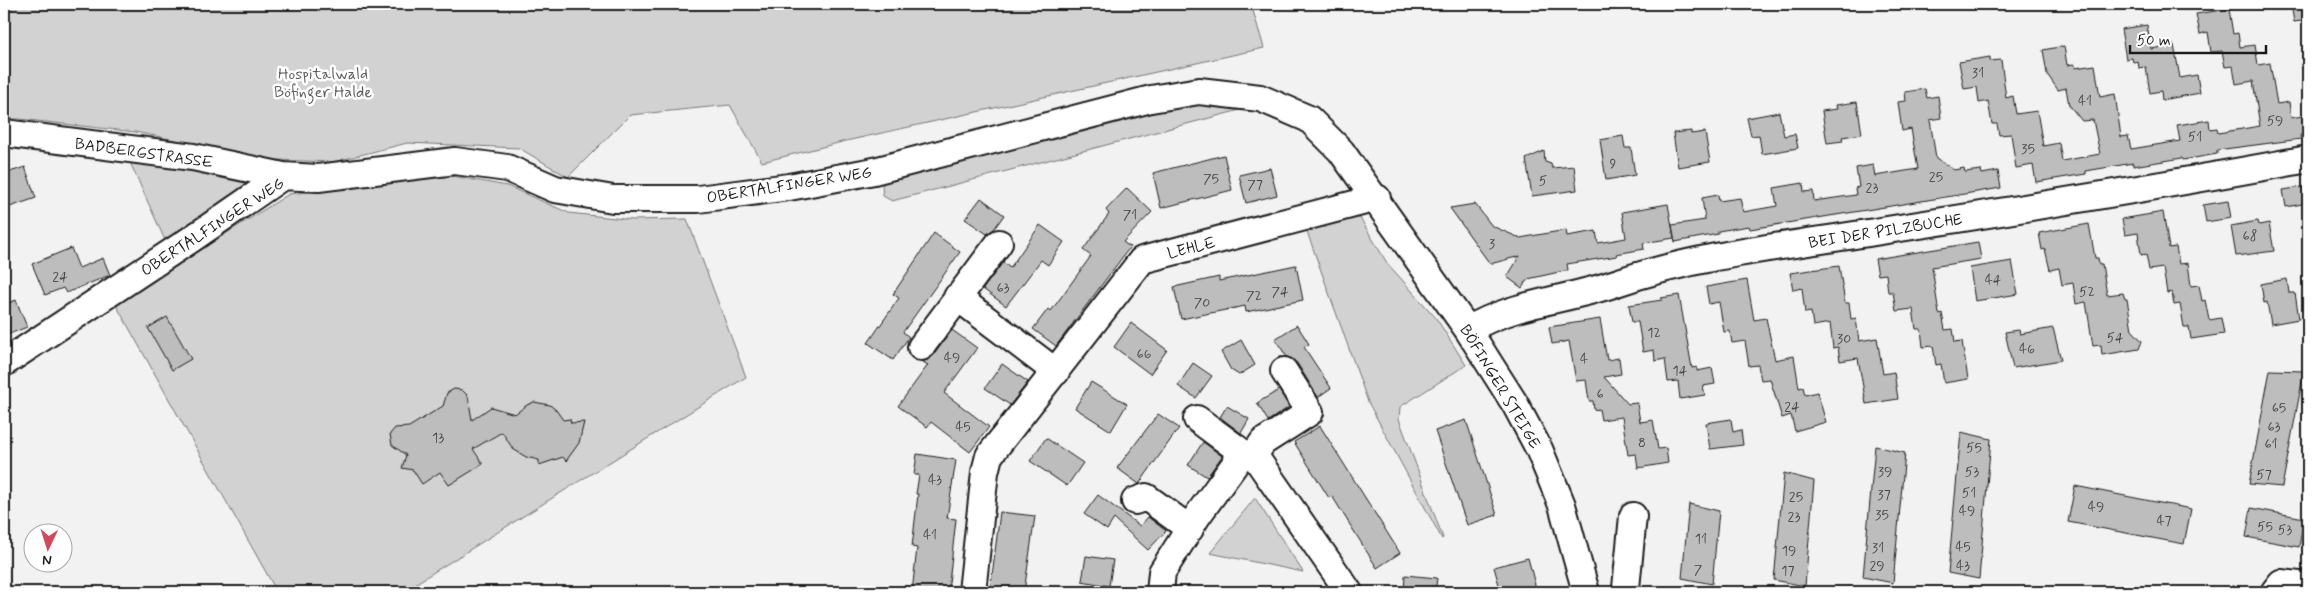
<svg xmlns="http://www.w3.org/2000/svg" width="2312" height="596" viewBox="0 0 2312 596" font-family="Mynerve,sans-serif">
<rect width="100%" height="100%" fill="#f2f2f2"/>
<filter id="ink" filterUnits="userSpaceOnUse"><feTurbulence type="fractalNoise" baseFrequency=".02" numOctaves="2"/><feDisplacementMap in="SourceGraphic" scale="10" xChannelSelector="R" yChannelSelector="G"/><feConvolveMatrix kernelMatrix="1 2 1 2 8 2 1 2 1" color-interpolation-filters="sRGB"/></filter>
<g filter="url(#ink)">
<path fill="#d2d2d2" stroke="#777" d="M4,4H1251L1264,48L846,141L762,162L730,105L630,115L568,177L519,148L407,143L333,162L277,160L135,132L20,119H4Z
M1198,101L1246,105L1262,113L1240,110L892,201L883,196L882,186L886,179L1155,109Z
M129,160L167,165L246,181L249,186L168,247Z
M453,176L507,186L569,213L633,220L687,219L746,377L402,592H277L115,303L289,194Z
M1340,217L1360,218L1387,263L1436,318L1466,365L1400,407L1399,419L1443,538L1442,539L1368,402L1305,226Z
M1255,498L1303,572L1210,553Z"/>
<path fill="#bdbdbd" stroke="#1c1c1c" d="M2291,4H2308V20L2294,22Z
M2229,9L2233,34L2238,33L2240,47L2255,45L2258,65L2270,63L2277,104L2289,102L2291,118L2308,115V134L2300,135L2301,139L2217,150V154L2183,160L2182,158L2133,166V163L2086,171V174L2036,182L2033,165L2016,168L2011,134L1999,135L1997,124H1992L1988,101L1979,103L1977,87L1964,89L1959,62L1990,57V61L2001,60L2006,98L2013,96L2016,114L2037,111L2043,146L2059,143L2062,161L2100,154L2093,120L2082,121L2069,105L2066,88L2058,90L2047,74L2043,50L2064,46L2067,65L2074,64L2075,68L2095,65L2100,97L2115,94L2121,137L2128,136L2131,149L2180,141L2177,125L2209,120L2210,129L2217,128L2218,133L2260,126L2253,81L2236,84L2233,66L2225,67L2222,51L2211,52L2208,32L2200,34L2196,14Z
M2147,25L2151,49L2174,45L2180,78L2197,75L2200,93L2162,100L2161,91L2150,93L2146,67L2139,68L2138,61L2133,62L2132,58L2126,59L2121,29Z
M1925,89L1927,98L1938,96L1941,118L1930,120L1936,158L1954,170L1964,168L1965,172L1981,170L1982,174L1998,171L2001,188L1750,229L1749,226L1718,231V234L1675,242L1672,225L1705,220L1702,198L1718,195L1719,201L1740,198L1743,212L1777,206L1774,188L1803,183L1804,192L1813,191L1814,201L1856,195L1855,188L1859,187L1856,168L1873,165L1875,176L1918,169L1911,129L1902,131L1898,102L1906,101L1905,92Z
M1857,102L1862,134L1842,137L1843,141L1827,143L1822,111L1837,109L1836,105Z
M1779,112L1784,136L1795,134L1798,148L1762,154L1759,135L1751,136L1747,118Z
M1691,131V134L1705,132L1710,162L1678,167L1673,133Z
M1623,136L1625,148H1631L1635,175L1606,180L1600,140Z
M1544,151L1545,162L1551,164L1552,168L1574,166L1577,190L1532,196L1526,159Z
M1224,155L1232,190L1161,208L1153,173Z
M25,167L36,198L4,209V174Z
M1270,168L1277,195L1246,203L1239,175Z
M2308,186V203L2286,207L2283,190Z
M1127,188L1152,212L1123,242L1130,247L1056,346L1033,329L1048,309L1051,311L1091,256L1083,250L1109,214L1106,210Z
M981,198L1004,215L994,229L987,234L965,219Z
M2228,201L2231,218L2206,222L2203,205Z
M1475,204L1492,226L1520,238L1566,230L1567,236L1596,231L1598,243L1626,238L1622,212L1668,204L1674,238L1643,243L1644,249L1616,254L1617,256L1567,264L1568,270L1528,279L1522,288L1507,277L1520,256L1490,264L1450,208Z
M2163,212L2169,248L2176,247L2179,264L2188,263L2191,286L2199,285L2202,301L2205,300L2209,320L2221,318L2224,334L2191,339L2189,327H2184L2180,304L2174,305L2172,292L2167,293L2163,268L2149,270L2146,254L2141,255L2138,233L2125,235L2122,219Z
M2258,221L2259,225L2269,223L2274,251L2236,256L2231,226Z
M2089,224L2095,258H2098L2099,264H2102L2107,295L2123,293L2125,299H2127L2132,330L2142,341L2139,349L2102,355L2101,345L2093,346L2086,302L2076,304L2073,283L2062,285L2059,268L2050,270L2045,249L2042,250L2039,233Z
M1040,225L1064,242L1048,265L1041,260L1006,306L983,289L1003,262L1010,268Z
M934,233L960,252L903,332L909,337L893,360L868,343L899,298L893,294Z
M1978,242L1981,259L1932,267L1939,314L1942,313L1945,330L1953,329L1955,342L1962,341L1968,379L1944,383L1941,364L1936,365L1933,346L1923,347L1921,329H1916L1913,309L1896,311L1893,292H1888L1886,274L1878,275L1875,259Z
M71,248L79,268L103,258L110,275L66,293L63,288L45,295L32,264Z
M2012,261L2018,294L1975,301L1970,268Z
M1296,265L1303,300L1246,312L1245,306L1181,319L1174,287L1219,277V281Z
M1839,266L1845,303H1849L1851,319L1856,318L1859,341L1877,338L1883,374L1894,372L1898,399L1866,404L1858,358L1840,361L1838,347L1833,348L1830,323L1813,326L1811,312L1805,313L1802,288L1793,290L1790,273Z
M2287,279L2289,293H2295L2299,319L2271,324L2267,302L2264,303L2261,284Z
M1747,280L1754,320L1766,318L1775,360L1794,356L1799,388L1803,387L1805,395L1817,392L1826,422L1795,431L1791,415L1782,418L1770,379L1761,380L1758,365L1749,366L1745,341L1732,343L1730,331L1724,332L1719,302L1709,304L1706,287Z
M1679,295L1692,368L1697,367V371L1712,368L1715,384L1703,386L1705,395L1680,399L1678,381L1668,382L1665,359L1655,361L1654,350L1643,352L1638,322H1632L1629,305L1662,300L1661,298Z
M16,300L27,327L4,336V305Z
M167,317L191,359L172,370L148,328Z
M1600,319L1607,360L1619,358L1621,374L1604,377L1628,404L1637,403L1640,422L1653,420L1658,449L1666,448L1668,463L1638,468L1636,454L1628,455L1622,417L1601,420L1599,409L1594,410L1593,401H1589L1586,380L1576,381L1569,341L1552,344L1549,327Z
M1131,323L1167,350L1150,374L1114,347Z
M1297,325L1309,344L1304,347L1331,388L1318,397L1297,363L1287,357L1275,339Z
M2053,328L2061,360L2013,368L2005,332L2019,330L2020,334Z
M952,330L977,348L944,393L989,427L970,452L931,422L927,427L898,406L928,365L923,362L933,356Z
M1241,340L1255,365L1239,375L1231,370L1221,352Z
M1193,363L1212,376L1196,398L1178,386Z
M1002,364L1028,382L1010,405L985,388Z
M2270,370L2304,371L2282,487L2249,484Z
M1091,382L1127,404L1111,431L1075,408Z
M454,389L462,390L468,396L472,420L491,407L515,414L527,405L534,402L550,405L556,410L563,420L570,419L571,423L584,422L579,443L566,461L563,457L539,465V460L526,457L513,449L502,432L473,449L483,464L449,485L440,472L422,484L413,470L402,468L406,455L392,445L390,434L395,428L409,427L443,406L447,393Z
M1279,390L1289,407L1268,421L1257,403Z
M1227,406L1249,419L1241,433L1220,417Z
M1158,414L1179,428L1139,484L1117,468Z
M1731,419L1733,432L1741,430L1743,445L1710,449L1706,423Z
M1466,420L1497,515L1467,525L1435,431Z
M1320,426L1400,553L1377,568L1332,496L1329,498L1294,442Z
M1961,432L1991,439L1979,579L1948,573Z
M1046,438L1083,463L1067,486L1030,461Z
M1203,442L1222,456L1207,477L1188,465Z
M1875,446L1905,453L1893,583L1863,577Z
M917,454L956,460L947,518L956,519L948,592H912L917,548L912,547L918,494H916L919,475H914Z
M1784,473L1814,481L1805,586L1774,580Z
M2075,486L2191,509L2184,544L2068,522Z
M1098,495L1140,526L1148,517L1166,531L1148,550L1114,519L1107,530L1084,514Z
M1689,504L1719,511L1712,584L1682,578Z
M2251,508L2304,518L2299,547L2246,537Z
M1000,512L1035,516L1024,592H990Z
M1086,556L1113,560L1109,586L1082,581Z
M1528,558L1537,592H1501L1494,567Z
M1405,575L1437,578L1435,592H1404Z"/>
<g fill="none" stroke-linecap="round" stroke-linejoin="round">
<defs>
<path id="minor" d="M4,133L193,157L283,176L318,178L455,161L507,168L555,189L613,199H698L789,187L874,171L1151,99L1199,91L1260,98L1309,119L1341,151L1468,330L1515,404L1539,449L1562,505L1586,592
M957,297L1056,372
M1468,330C1512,303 1568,300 1616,283C1703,253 1796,245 1887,230C2027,208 2168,185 2308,159
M921,347L999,243
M4,363L193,238L283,176
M1197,419L1243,453
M1254,455L1263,442L1310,412L1284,371
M1135,501L1146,497L1190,529
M972,592L985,472L989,456L1142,260L1377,198
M1160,592L1162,572L1198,515L1243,453L1254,455L1349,592
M1628,592L1626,588L1633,516
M2274,592L2281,583L2308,586"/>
</defs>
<use href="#minor" stroke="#1c1c1c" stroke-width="30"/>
<use href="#minor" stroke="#fff" stroke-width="26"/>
</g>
</g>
<g text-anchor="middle" stroke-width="5" stroke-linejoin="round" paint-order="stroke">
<g font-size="14" fill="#444">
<text x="1978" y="77">31</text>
<text x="2085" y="105">41</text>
<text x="2275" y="125">59</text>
<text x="2195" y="141">51</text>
<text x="2028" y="153">35</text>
<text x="1613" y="168">9</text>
<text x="1936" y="181">25</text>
<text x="1211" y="183">75</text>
<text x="1543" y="185">5</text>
<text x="1255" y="189">77</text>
<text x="1872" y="192">23</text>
<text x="1130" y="219">71</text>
<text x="2250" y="240">68</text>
<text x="1492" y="248">3</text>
<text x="60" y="281">24</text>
<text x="1993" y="284">44</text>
<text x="1003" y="292">63</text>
<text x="1280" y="296">74</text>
<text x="2087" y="296">52</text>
<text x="1254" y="300">72</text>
<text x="1202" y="307">70</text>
<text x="1654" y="337">12</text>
<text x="2115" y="342">54</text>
<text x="1844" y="343">30</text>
<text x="2027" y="353">46</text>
<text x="1144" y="358">66</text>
<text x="952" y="362">49</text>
<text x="1584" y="363">4</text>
<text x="1680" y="375">14</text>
<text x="1600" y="398">6</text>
<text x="1792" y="411">24</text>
<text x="2279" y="412">65</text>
<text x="963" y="431">45</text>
<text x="2274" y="431">63</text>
<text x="438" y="442">13</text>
<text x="1642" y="447">8</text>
<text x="2271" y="448">61</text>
<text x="1974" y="452">55</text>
<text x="1885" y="476">39</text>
<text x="1972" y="476">53</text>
<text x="2264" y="479">57</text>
<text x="935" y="484">43</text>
<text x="1969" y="497">51</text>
<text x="1884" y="499">37</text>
<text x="1796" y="501">25</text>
<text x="2096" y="511">49</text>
<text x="1967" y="515">49</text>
<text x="1882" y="519">35</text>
<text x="1794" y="521">23</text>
<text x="2164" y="525">47</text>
<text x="2265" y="531">55</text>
<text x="2285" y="534">53</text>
<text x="930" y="539">41</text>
<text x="1701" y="543">11</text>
<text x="1963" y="551">45</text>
<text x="1878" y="552">31</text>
<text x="1789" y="555">19</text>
<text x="1877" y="570">29</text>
<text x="1963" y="570">43</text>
<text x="1698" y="574">7</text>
<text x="1788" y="575">17</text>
</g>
<g font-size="16" fill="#5c5c5c" stroke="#fff">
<text x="323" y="79">Hospitalwald<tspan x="323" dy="18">Böfinger Halde</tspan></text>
</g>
<g font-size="16" fill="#1c1c1c" stroke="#fff">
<text transform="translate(144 152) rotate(8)" y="6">BADBERGSTRASSE</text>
<text transform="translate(789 184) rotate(-9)" y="6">OBERTALFINGER WEG</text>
<text transform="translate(212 226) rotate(-33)" y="6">OBERTALFINGER WEG</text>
<text transform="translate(1885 230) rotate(-9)" y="6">BEI DER PILZBUCHE</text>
<text transform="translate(1191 247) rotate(-14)" y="6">LEHLE</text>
<text transform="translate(1501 386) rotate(59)" y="6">BÖFINGER STEIGE</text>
</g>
</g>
<rect width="2312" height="596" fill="none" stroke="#fff" stroke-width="20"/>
<rect x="10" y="10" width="2292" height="576" fill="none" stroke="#1c1c1c" stroke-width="2" filter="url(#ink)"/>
<g transform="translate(48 548) rotate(184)"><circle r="24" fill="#ffffff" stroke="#a4a4a4"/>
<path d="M0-4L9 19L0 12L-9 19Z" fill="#d1495b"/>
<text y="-8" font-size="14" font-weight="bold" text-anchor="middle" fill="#1c1c1c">N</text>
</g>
<path d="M2130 45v8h136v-8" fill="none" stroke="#1c1c1c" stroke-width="2.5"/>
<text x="2137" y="45" font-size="15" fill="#1c1c1c" stroke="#ffffff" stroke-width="4" paint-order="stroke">50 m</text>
</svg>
